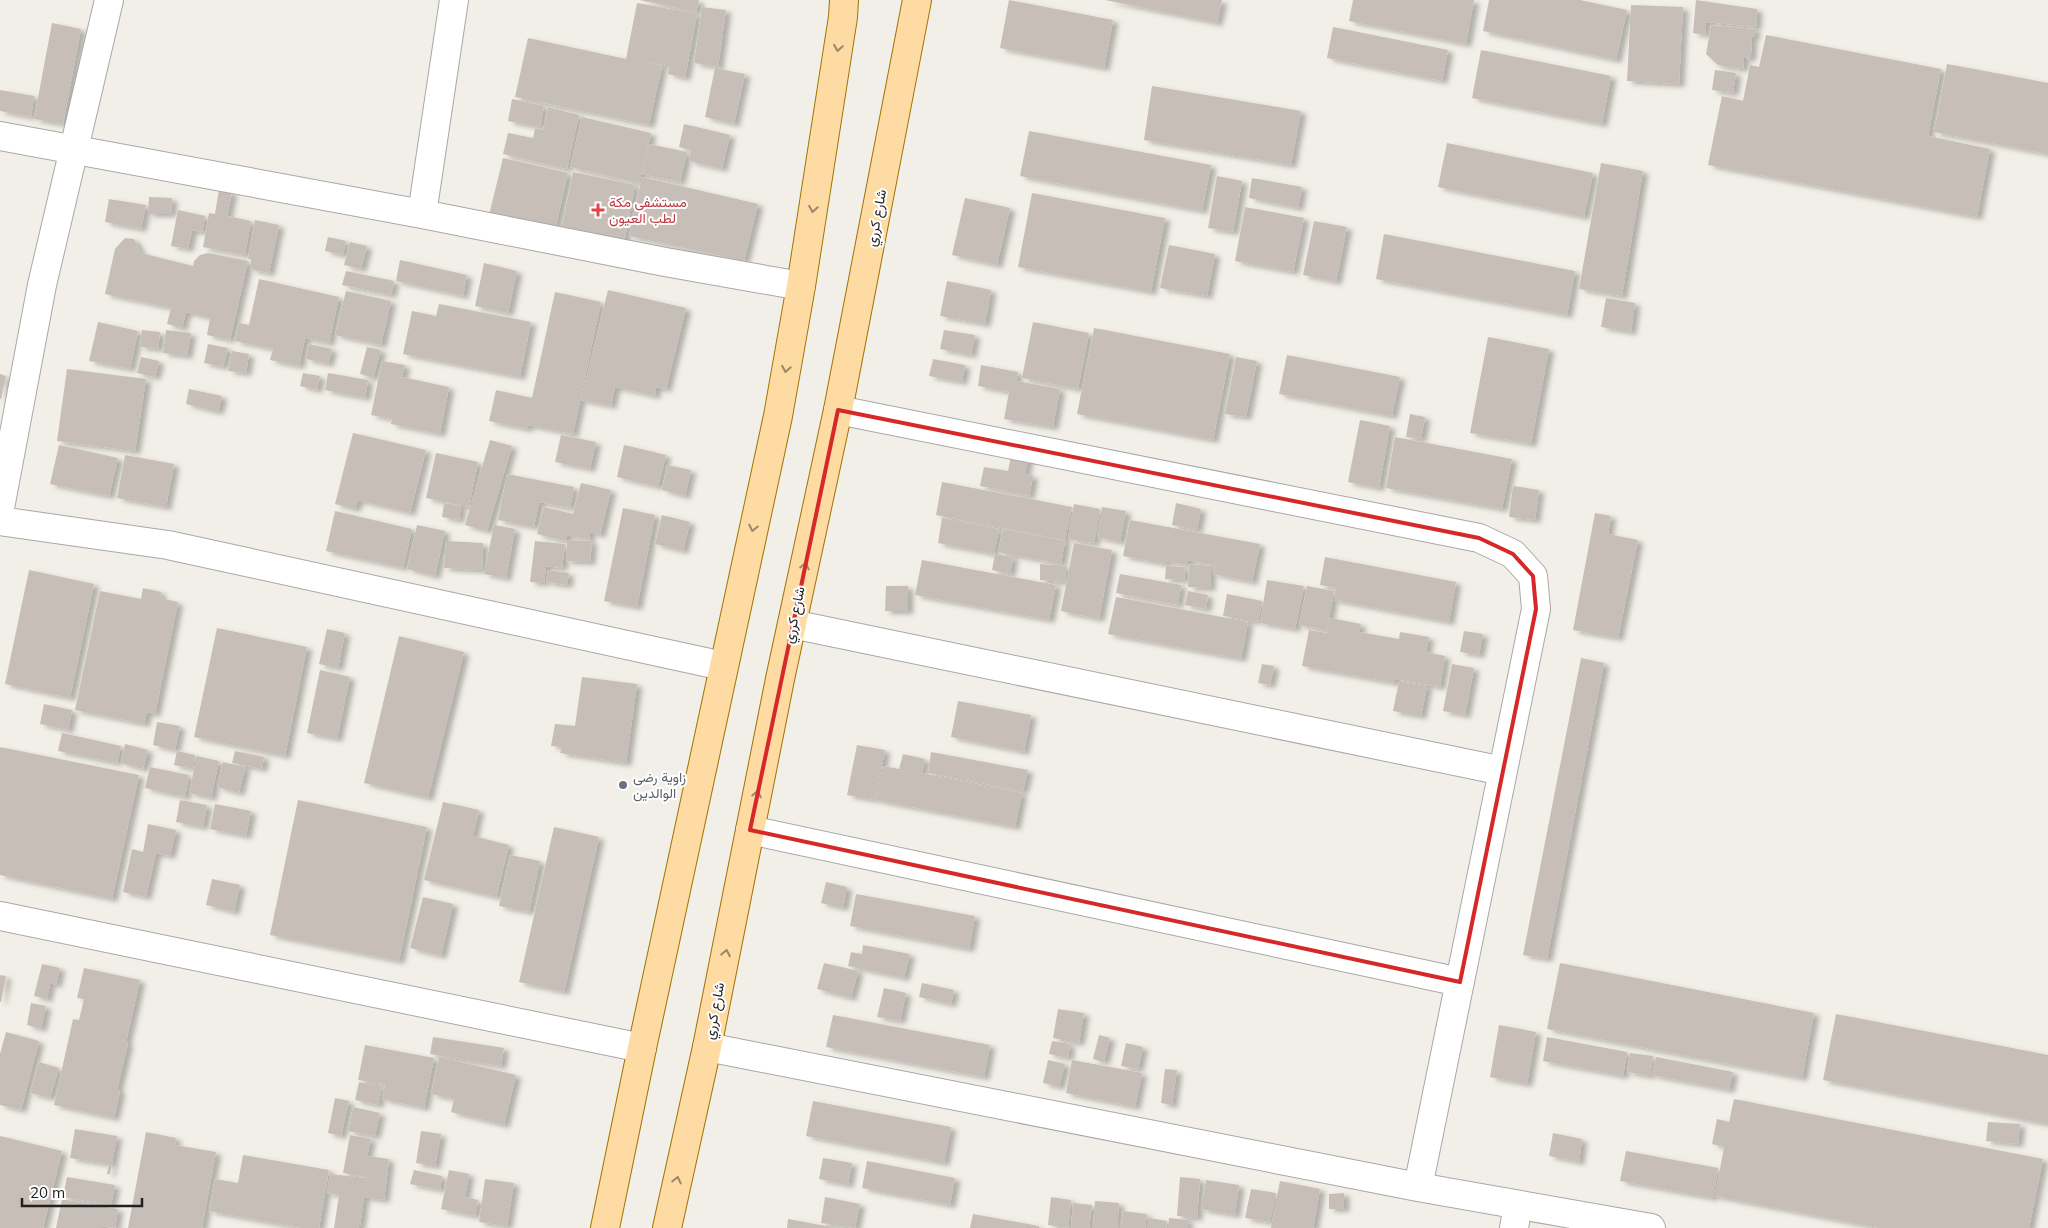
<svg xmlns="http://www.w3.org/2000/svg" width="2048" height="1228" viewBox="0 0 2048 1228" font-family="Mulish,Vazirmatn,sans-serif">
<defs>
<filter id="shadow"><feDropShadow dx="5.5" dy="3" stdDeviation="2.5" flood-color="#0004"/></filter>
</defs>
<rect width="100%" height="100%" fill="#f2efe8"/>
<path fill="#c7beb7" filter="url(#shadow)" d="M639,0H699L696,12Z
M1009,0L1113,20L1104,68L1000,48Z
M1105,0H1222L1217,23Z
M1353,0H1474L1466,44L1349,21Z
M1489,0H1580L1627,10L1616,60L1483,31Z
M1696,0L1757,9L1756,27L1706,22L1705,35L1693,33Z
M637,3L697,14L685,78L668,74L669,66L636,60L662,66L649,125L515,97L528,38L626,59Z
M1631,5L1683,7L1679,84L1627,81Z
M702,7L726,10L718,67L694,63Z
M52,23L81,29L63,124L34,119Z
M1711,25L1755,29V36L1752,37L1751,54L1749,60L1744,56L1743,69L1718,65L1706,54Z
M1333,27L1448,50L1442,81L1327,58Z
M1766,35L1941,69L1928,136L1990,149L1977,217L1708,165L1722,96L1743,101L1750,65L1759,67Z
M1481,50L1611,76L1602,124L1472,98Z
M1947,64L2048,83V154L1934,132Z
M715,68L745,74L734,124L705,117Z
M1715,70L1736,73L1733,93L1712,90Z
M1152,86L1301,111L1291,165L1144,140Z
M0,90L34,96L31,117L0,111Z
M512,99L544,106L540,127L508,121Z
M548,107L579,115L567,169L503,154L508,133L533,138L535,128L543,130Z
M582,117L651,133L639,183L570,167Z
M684,124L730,135L722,169L689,161L691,150L679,147Z
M1029,131L1211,165L1202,211L1020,176Z
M1447,143L1593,173L1584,217L1438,187Z
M649,144L687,152L680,182L642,174Z
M503,158L568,173L554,234L488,219Z
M1601,163L1643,171L1622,296L1579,289Z
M573,172L635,185L623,248L560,236Z
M1217,176L1242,181L1233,232L1208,228Z
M642,177L758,204L744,261L629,236Z
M1252,178L1302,187L1298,208L1249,198Z
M219,189L232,192L227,216L251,221L245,255L203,247L209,213L215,214Z
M1032,193L1165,218L1151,292L1018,267Z
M149,197L172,198L171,214H148Z
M965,198L1010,208L997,265L952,255Z
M109,199L146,205L141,229L105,222Z
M1245,207L1304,218L1293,272L1235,261Z
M178,210L205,216L202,232L192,230L188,249L171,246Z
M255,220L279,225L269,273L250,269L251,259H248Z
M1314,221L1347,227L1336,282L1303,275Z
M1384,234L1575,271L1567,315L1376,279Z
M328,237L346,241L343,255L325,251Z
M125,238L134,239L141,253L193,266L194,261L200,255L208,253L248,261L230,340L207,335L210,318L186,312L182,328L167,324L171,308L105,294L115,249Z
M350,242L367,246L361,269L344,265Z
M1169,245L1215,254L1207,296L1160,288Z
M400,260L467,275L463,296L396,281Z
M484,263L517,271L508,313L475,306Z
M346,271L394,281L391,295L342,285Z
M259,279L339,297L329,343L305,338L299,366L270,360L273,349L235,341L239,323L249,325Z
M947,281L991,290L985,324L940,316Z
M608,290L686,308L666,389L656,387L655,396L615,387L611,406L581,400Z
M346,291L391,301L381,345L335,335Z
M555,292L601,302L573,434L528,425L527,429L489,421L496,390L532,398Z
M1606,298L1635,303L1631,332L1601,327Z
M439,304L531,322L520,377L403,354L412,311L436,316Z
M98,322L138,331L130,369L89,361Z
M1033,322L1089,333L1078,389L1022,378Z
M1094,328L1230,354L1213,440L1077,414Z
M142,330L160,332L158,349L140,347Z
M166,330L191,333L187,356L163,353Z
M944,330L975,335L971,355L940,349Z
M1488,337L1549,349L1531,444L1470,433Z
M208,344L228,348L223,367L204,363Z
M309,344L332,349L328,364L306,359Z
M367,347L381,350L373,378L360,374Z
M232,351L249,354L246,373L228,371Z
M1287,355L1400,377L1392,416L1279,394Z
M141,357L159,361L155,377L137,373Z
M1236,357L1257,361L1246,417L1225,414Z
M933,359L965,365L962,382L929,376Z
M382,361L405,365L402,377L449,387L440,434L391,424L392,419L371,415Z
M981,365L1018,372L1016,381L1060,389L1053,427L1004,419L1009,392L978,386Z
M67,369L146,379L135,451L57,441Z
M303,373L320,376L317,390L300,386Z
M328,373L368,380L365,398L325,390Z
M0,374L6,376L1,399H0Z
M189,389L222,396L218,412L186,404Z
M1410,414L1425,417L1421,439L1406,437Z
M1360,420L1390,426L1379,488L1348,482Z
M353,433L426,450L410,513L358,500L355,509L335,504Z
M561,435L596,442L590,469L555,462Z
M1395,437L1512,459L1502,509L1386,488Z
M490,440L512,446L487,531L465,525Z
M59,445L118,458L109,496L50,484Z
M624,445L666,455L658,487L617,477Z
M1012,451L1029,455L1025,474L1033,476L1029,496L980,486L984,467L1008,471Z
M436,453L478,462L469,507L426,498Z
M125,455L174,464L166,507L117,498Z
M667,465L691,470L685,496L662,490Z
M507,474L574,487L570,508L539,502L534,527L498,520Z
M942,482L1072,507L1065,540L936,515Z
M581,483L611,490L600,535L590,532L589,540L567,535L565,541L537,534L544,507L573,514Z
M1513,486L1539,490L1535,520L1509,517Z
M444,503L461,506L459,520L442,517Z
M1176,503L1201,509L1197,530L1172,525Z
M1074,504L1100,509L1094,543L1068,539Z
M1102,507L1126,511L1120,542L1097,537Z
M623,508L655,515L637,607L604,601Z
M335,511L412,529L403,568L326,551Z
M1595,513L1611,516L1608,534L1638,540L1618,638L1573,630Z
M662,515L690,522L683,551L655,544Z
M942,518L999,529L994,554L938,543Z
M1130,520L1260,544L1252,582L1213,574L1215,566H1216L1188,560V565L1166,561L1165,564L1123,556Z
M417,525L445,531L435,576L407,569Z
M494,525L515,529L506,578L484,574Z
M1003,529L1065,541L1061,564L998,552Z
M567,540L592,541L590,562L566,561Z
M446,541L483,543L482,570L444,568Z
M535,541L565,544L562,568L546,566L544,583L530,582Z
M1074,543L1112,550L1099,619L1061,611Z
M995,554L1013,557L1010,574L992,570Z
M1325,557L1456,582L1449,622L1334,600L1336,588L1320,585Z
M922,560L1056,585L1049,620L915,595Z
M1040,564L1066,566L1065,582L1040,580Z
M1189,564L1211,566L1210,588L1188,587Z
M1166,566L1185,567L1184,580L1165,579Z
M29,570L94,584L70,698L5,684Z
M548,570L569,573L567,585L546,582Z
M1120,574L1181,585L1178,605L1116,593Z
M1267,580L1304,586L1295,629L1260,623Z
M886,586H908V611H885Z
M1307,586L1334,591L1327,630L1299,625Z
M143,588L161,592L160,598L178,602L155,714L147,712L144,724L75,710L100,591L141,599Z
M1188,591L1208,595L1206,609L1185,605Z
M1227,594L1262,601L1258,622L1223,616Z
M1116,597L1248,622L1241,659L1108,634Z
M1330,618L1361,624L1359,632L1399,639L1400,632L1429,637L1426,652L1445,656L1440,687L1395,679V683L1302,666L1309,630L1327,633Z
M217,628L307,647L285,756L194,737Z
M327,629L345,633L338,668L319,664Z
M1464,631L1483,634L1479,655L1460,652Z
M399,636L464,652L428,798L364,783Z
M1581,658L1604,663L1547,959L1523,955Z
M1262,664L1274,666L1270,685L1258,683Z
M1452,664L1474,668L1465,715L1443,711Z
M320,670L350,677L337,739L307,733Z
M582,677L637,684L626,763L560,753L562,747L551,746L555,724L575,726Z
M1399,681L1427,686L1421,716L1393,711Z
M958,701L1031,715L1024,752L951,737Z
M44,704L72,710L68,730L40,724Z
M157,722L180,726L175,750L153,745Z
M62,733L121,746L117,763L58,751Z
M125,744L148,750L143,769L121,763Z
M857,745L885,750L875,800L847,795Z
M0,747L139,775L112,899L0,875Z
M177,751L195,755L193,769L174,765Z
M235,751L264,757L262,769L232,763Z
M931,752L1028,770L1023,791L928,773Z
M903,754L925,759L922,773L1022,793L1015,827L876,800L883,766L899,769Z
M197,756L219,761L211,798L189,793Z
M223,762L245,767L239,793L217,787Z
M150,767L189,775L185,797L145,788Z
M180,800L207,805L203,827L176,822Z
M298,800L427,827L399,961L270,935Z
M443,802L479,810L473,836L509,845L496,897L424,880Z
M215,804L251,811L246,836L210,829Z
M148,824L176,830L170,856L156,853L146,897L123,892L132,849L143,852Z
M554,827L599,837L564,992L519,982Z
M510,855L540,861L529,912L499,906Z
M212,879L240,885L234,912L206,905Z
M826,882L847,887L843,908L821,903Z
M856,894L975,916L969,949L850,926Z
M423,897L453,904L441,956L410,948Z
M863,945L910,954L904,978L848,966L851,952L862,954Z
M824,963L858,971L851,998L817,989Z
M1560,963L1814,1013L1802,1078L1547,1029Z
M42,964L60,968L56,985L50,983L47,999L34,996Z
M84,968L140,980L126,1042L128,1043L117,1090L120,1091L114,1118L54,1105L73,1019L79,1020L84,999L77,998Z
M0,975L6,976L1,1002H0Z
M922,983L954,990L951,1004L919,997Z
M884,988L906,993L900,1021L877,1017Z
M31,1003L46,1006L41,1029L27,1025Z
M1058,1009L1084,1013L1079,1043L1053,1038Z
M1836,1014L2048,1055V1124L1823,1080Z
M833,1015L990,1045L984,1077L826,1047Z
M1499,1025L1536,1032L1527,1084L1490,1077Z
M6,1032L39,1041L21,1110L0,1105V1054Z
M1099,1035L1110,1038L1104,1062L1093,1059Z
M433,1037L504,1048L501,1066L430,1054Z
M1547,1037L1627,1052L1623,1076L1543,1061Z
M1052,1041L1070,1044L1068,1058L1049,1054Z
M1126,1043L1143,1047L1138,1069L1121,1066Z
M365,1045L434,1058L424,1108L382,1099L385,1084L358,1080Z
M1630,1053L1653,1056L1650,1076L1627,1072Z
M439,1057L516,1075L504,1125L451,1112L454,1099L431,1094Z
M1656,1057L1733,1072L1729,1090L1652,1075Z
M1048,1060L1065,1064L1059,1087L1043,1083Z
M1072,1060L1142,1073L1135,1107L1066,1093Z
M39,1062L59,1068L50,1098L30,1093Z
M1165,1069L1177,1070L1172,1105L1161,1103Z
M359,1082L382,1086L378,1105L355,1100Z
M335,1098L349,1101L341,1136L328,1133Z
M1734,1099L2043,1159L2029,1228H1879L1715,1196L1724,1147L1712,1144L1717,1119L1729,1122Z
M813,1101L951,1127L944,1163L806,1136Z
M353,1107L380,1113L375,1136L348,1131Z
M1988,1122L2020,1124L2018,1144L1986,1141Z
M75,1129L117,1136L110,1174H107L109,1164L70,1158Z
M421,1131L441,1134L435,1166L416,1163Z
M146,1132L176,1138L175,1145L216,1152L202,1228H128Z
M1553,1133L1582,1139L1579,1162L1549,1156Z
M350,1135L371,1139L367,1156L389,1159L384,1200L364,1197L360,1226L358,1228H334L339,1195L327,1193L330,1174L374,1179L343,1173Z
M0,1136L62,1151L43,1228H0Z
M1626,1151L1718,1168L1713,1198L1620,1181Z
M243,1155L329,1170L319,1228H301L209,1211L215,1179L238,1183Z
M823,1158L852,1163L848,1185L819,1179Z
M867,1161L955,1178L950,1205L862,1188Z
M414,1170L442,1176L440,1190L410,1184Z
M449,1170L469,1174L465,1197L478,1200L475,1216L441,1209Z
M67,1177L115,1185L111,1205L63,1197Z
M1180,1177L1200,1179L1197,1218L1177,1216Z
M485,1179L514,1183L507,1226L479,1222Z
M1206,1180L1239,1185L1235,1215L1201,1209Z
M1280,1181L1320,1189L1313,1228H1271Z
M1251,1189L1276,1193L1270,1222L1245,1218Z
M1344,1193V1209H1329V1194Z
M825,1197L860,1204L855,1228L821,1223Z
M1051,1197L1071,1200L1068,1228L1048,1225Z
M62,1199L118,1209L115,1228L101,1226V1228H56Z
M1095,1201L1119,1203L1117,1228H1093Z
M1073,1203L1092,1205L1089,1228H1071Z
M1123,1211L1147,1214L1145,1228H1121Z
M973,1214L1039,1226V1228H970Z
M1149,1218L1167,1221L1166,1228H1147Z
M1169,1218L1188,1220V1228H1168Z
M788,1219L831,1227V1228H787Z"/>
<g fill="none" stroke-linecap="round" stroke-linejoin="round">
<defs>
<path id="minor" d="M0,136L422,214L665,262L801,286
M422,214L454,0
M838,410L1479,538L1513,554L1533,576L1536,609L1418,1187
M0,508L42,285L109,0
M0,521L168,545L723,666
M792,624L1503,771
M750,830L1460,982
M0,916L642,1048
M707,1047L1418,1187L1651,1228
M1514,1228L1518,1205"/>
<path id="major" d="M605,1228L642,1048L778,416L801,286L843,17L844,0
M667,1228L707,1047L780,679L838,410L917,0"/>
</defs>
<use href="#minor" stroke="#a8a8a8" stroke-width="30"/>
<use href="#major" stroke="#9f7300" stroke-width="30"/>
<use href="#minor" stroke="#fff" stroke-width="28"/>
<use href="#major" stroke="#fddba2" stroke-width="28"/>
</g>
<defs><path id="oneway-chevron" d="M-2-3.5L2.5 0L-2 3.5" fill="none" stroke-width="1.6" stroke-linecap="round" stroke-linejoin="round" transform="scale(1.25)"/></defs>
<g stroke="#9a8768">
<use href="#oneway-chevron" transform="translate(838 48) rotate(99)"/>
<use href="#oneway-chevron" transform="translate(813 209) rotate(99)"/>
<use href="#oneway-chevron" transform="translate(786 369) rotate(100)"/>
<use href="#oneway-chevron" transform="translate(753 528) rotate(102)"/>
<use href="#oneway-chevron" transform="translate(805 566) rotate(-78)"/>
<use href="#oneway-chevron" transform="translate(757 794) rotate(-79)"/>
<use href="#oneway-chevron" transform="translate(726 953) rotate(-79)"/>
<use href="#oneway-chevron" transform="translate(677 1180) rotate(-77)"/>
</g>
<path fill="none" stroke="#d62828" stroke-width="4" stroke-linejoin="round" d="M838,410L1479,538L1513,554L1533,576L1536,609L1460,982L750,830Z"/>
<path fill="#e0444e" stroke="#fff" stroke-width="2" d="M595.5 202.5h5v5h5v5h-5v5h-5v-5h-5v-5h5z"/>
<circle fill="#6b7280" stroke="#fff" stroke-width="2" cx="623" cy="785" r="5"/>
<g text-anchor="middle" stroke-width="4" stroke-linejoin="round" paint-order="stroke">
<g font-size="14" fill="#be3a42" stroke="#fff" text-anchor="start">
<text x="609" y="207">مستشفى مكة<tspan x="609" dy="16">لطب العيون</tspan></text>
</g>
<g font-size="14" fill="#212121" stroke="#fff">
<text transform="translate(876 218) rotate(-79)" y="5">شارع كرري</text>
<text transform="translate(794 615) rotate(-78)" y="5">شارع كرري</text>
<text transform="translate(714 1011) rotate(-79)" y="5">شارع كرري</text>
</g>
<g font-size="14" fill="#5b616d" stroke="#fff" text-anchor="start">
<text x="633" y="782">زاوية رضى<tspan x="633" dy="16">الوالدين</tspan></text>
</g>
</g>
<path d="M22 1198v8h120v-8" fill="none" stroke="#212121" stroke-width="2.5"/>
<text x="30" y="1198" font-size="15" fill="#212121" stroke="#ffffff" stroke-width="4" paint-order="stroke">20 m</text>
</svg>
